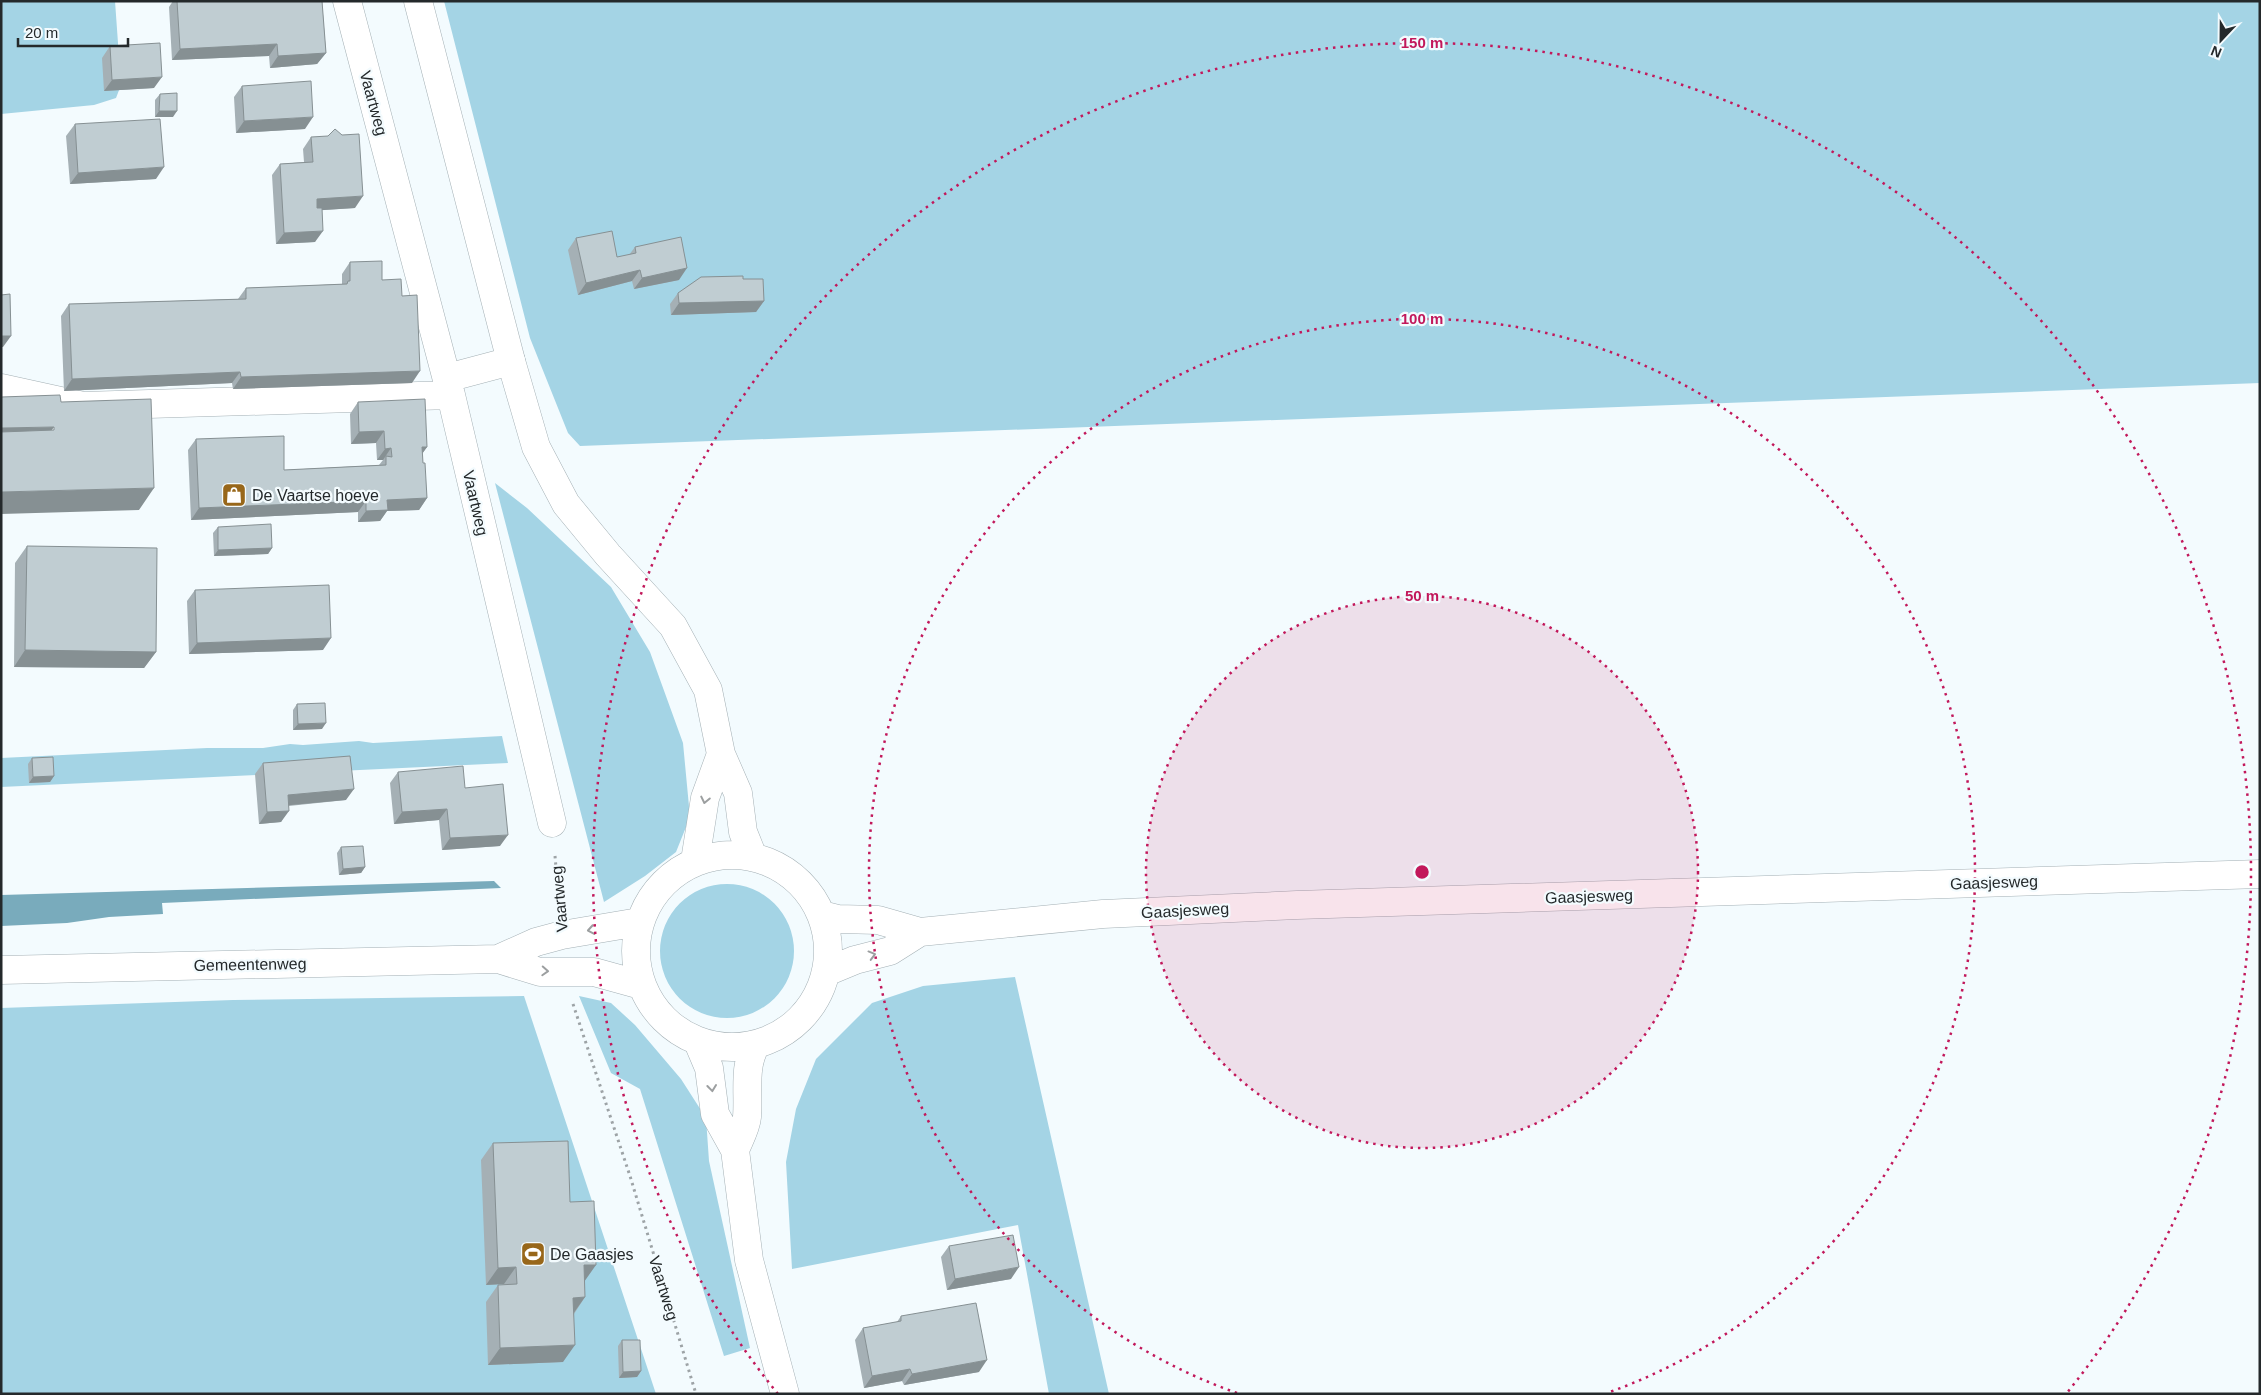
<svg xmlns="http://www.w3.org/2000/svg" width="2261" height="1395" viewBox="0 0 2261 1395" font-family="Helvetica,sans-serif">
<rect width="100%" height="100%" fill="#f3fbfe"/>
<path fill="#a4d4e5" d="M1,1H115L121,85L116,98L94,105L1,114Z
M444,1H2260V383L580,446L568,433L530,338Z
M495,483L527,508L611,587L650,652L683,743L690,817L676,852L645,876L604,902Z
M502,736L508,763L1,787V758L207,748H263L290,744L303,745L359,741L373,743Z
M660 951a67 67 0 1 1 134 0a67 67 0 1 1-134 0Z
M1015,977L1109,1394H1049L1018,1225L792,1269L786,1162L796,1109L816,1059L872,1003L923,986Z
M524,996L656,1394H1V1008L233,1000Z
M579,996L611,1003L635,1025L681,1079L706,1118L709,1161L750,1348L724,1356L640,1089L611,1073Z"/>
<path fill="#79abbc" d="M494,881L501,888L162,903L163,914L109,917L67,923L1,926V895Z"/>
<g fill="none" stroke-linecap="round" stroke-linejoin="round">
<defs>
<path id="street" d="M347,1L451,395L552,823
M447,378L511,361
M1,388L83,406L451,395"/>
<path id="secondary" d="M418,1L511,361L536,447L566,504L608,555L673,626L708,690L721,754L738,793L743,832L753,857
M636 951a96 96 0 1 1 192 0a96 96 0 1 1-192 0Z
M695,861L705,798L721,754
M822,915L838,919L878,920L920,932L1103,914L1297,905L2260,874
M498,959L536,942L562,935L639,922
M1,970L498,959L540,972H594L641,985
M826,972L855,960L890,951L920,932
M698,1042L709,1068L715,1114L735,1150L749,1260L785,1394
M735,1150C739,1140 746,1128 747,1117C749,1093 743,1066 756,1045"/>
</defs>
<use href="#street" stroke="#a4b0b5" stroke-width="29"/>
<use href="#secondary" stroke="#a4b0b5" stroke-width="29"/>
<path stroke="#9da3a6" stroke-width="3" stroke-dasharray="2.5 4" stroke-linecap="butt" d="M555,856L559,902
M573,1004L630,1176L696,1394"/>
<use href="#street" stroke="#fff" stroke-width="28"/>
<use href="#secondary" stroke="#fff" stroke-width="28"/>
</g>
<path fill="#a5b0b5" d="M173,1H322L326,53L317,64L270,68L269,56L172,60L169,7Z
M110,46L154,88L104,91L102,58Z
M242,86L305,129L236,133L234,97Z
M160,94L173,117H155V100Z
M75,124L156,179L70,184L66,136Z
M311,137L355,208L322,210L315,242L276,244L272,175L280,164L304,162L303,149Z
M576,238L617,257L629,255L635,247L679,280L634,289L632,281L578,295L568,250Z
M350,262L382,280L402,296L412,383L233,389L232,383L64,391L61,316L69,304L238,299L246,288L342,284V274Z
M743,279L764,301L756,312L671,315L670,304L678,293Z
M358,402L427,447L422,454L427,498L419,510L387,511L380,521L358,522V512L191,520L188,450L196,439L284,470L379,465L383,460H377L376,443L351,444L350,414Z
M218,527L272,548L268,554L214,556L213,533Z
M27,546L156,652L144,668L14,667L15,563Z
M195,590L323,650L189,654L187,601Z
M297,704L322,729L293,730V710Z
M32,758L54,776L50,782L29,783L28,764Z
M263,763L346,800L289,806L281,822L259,824L255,774Z
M398,772L465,788L500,846L442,850L439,820L394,824L390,783Z
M341,847L365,867L361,873L339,875L337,853Z
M493,1143L570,1202L585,1281V1297L574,1314L563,1362L488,1365L486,1302L498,1285L504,1284L486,1285L481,1160Z
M949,1246L1011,1279L947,1290L941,1257Z
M901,1316L979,1372L904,1385L902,1381L864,1388L855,1340L863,1328L897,1322Z
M622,1340L641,1371L637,1377L619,1378L618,1346Z"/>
<path fill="#869093" d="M277,44L269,56L172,60L180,49Z
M326,53L317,64L270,68L278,56Z
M162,77L154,88L104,91L112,80Z
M159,111H177L173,117H155Z
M313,117L305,129L236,133L244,121Z
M164,167L156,179L70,184L78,173Z
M363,196L355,208L309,211L317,199Z
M323,231L315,242L276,244L284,233Z
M687,268L679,280L634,289L642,278Z
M640,270L632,281L578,295L586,283Z
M764,301L756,312L671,315L679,303Z
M1,336H11L3,347H1Z
M420,371L412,383L233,389L241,377Z
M240,372L232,383L64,391L72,379Z
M54,427L39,448L1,450V428Z
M384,431L376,443L351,444L359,432Z
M422,447H427L419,458Z
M391,448L383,460H377L385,449Z
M154,488L139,510L1,514V492Z
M427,498L419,510L387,511L380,521L358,522L366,511L387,500Z
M366,501L358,512L191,520L199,508Z
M272,548L268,554L214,556L218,550Z
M331,638L323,650L189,654L197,643Z
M25,650L156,652L144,668L14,667Z
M326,723L322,729L293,730L298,724Z
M54,776L50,782L29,783L33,777Z
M354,789L346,800L280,806L288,795Z
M447,809L439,820L394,824L402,812Z
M289,811L281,822L259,824L267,812Z
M508,835L500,846L442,850L450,838Z
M365,867L361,873L339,875L343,869Z
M584,1265H596L584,1282Z
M516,1267L504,1284L486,1285L498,1268Z
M1019,1267L1011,1279L947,1290L955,1279Z
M585,1297L573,1314V1298Z
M575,1345L563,1362L488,1365L500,1348Z
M987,1360L979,1372L904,1385L912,1374Z
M910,1369L902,1381L864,1388L872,1376Z
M641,1371L637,1377L619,1378L623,1372Z"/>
<path fill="#c0cdd2" stroke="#869093" d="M177,1H322L326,53L278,56L277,44L180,49Z
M160,43L162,77L112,80L110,46Z
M311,81L313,117L244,121L242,86Z
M177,93V111H159L160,94Z
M160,119L164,167L78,173L75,124Z
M335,129L342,135L359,134L363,196L317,199V208H322L323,231L284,233L280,164L313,162L311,137L328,136Z
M612,231L617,257L636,253L635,247L681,237L687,268L642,278L640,270L586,283L576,238Z
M382,261V280L401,279L402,296L417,295L420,371L241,377L240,372L72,379L69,304L246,299V288L347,284L348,281H350V262Z
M743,276V279H763L764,301L679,303L678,293L701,277Z
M10,294L11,336H1V295Z
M60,395L61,402L151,399L154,488L1,492V432L54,430V427L1,428V397Z
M425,399L427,447H422L423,463H425L427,498L387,500L388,510L366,511V501L199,508L196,439L284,436V470L386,465V456L392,457L391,448L385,449L384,431L359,432L358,402Z
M271,524L272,548L218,550V527Z
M27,546L157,548L156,652L25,650Z
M329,585L331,638L197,643L195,590Z
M325,703L326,723L298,724L297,704Z
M350,756L354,789L288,795L289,811L267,812L263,763Z
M53,757L54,776L33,777L32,758Z
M463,766L465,788L503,784L508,835L450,838L447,809L402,812L398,772Z
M363,846L365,867L343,869L341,847Z
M568,1141L570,1202L594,1201L596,1265H584L585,1297L573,1298L575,1345L500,1348L498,1285L517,1284L516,1267L498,1268L493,1143Z
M1013,1235L1019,1267L955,1279L949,1246Z
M976,1303L987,1360L912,1374L910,1369L872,1376L863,1328L901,1321V1316Z
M622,1340H640L641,1371L623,1372Z"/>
<defs><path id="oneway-chevron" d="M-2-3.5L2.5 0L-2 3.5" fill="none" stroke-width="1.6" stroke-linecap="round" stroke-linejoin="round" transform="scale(1.25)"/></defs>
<g stroke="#9c9fa0">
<use href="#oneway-chevron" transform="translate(705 800) rotate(102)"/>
<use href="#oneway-chevron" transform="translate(591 930) rotate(170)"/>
<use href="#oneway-chevron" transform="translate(872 955) rotate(-15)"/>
<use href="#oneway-chevron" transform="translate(545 971) rotate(3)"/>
<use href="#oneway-chevron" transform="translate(712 1088) rotate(83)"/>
</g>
<circle cx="1422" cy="872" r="276" fill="#c2185b" fill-opacity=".12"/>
<g fill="none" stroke="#c2185b" stroke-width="2.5" stroke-dasharray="2.5 5">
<circle cx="1422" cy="872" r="276"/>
<path d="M1237 1393A553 553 0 1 1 1607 1393"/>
<path d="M778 1394A829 829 0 1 1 2066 1394"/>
</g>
<defs>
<symbol id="shop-square" viewBox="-11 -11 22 22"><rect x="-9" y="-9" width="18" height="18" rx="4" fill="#98671a" stroke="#f3fbfe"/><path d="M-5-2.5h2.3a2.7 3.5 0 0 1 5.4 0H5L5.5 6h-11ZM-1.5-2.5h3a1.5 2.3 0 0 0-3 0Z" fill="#fff"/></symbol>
<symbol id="stadium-square" viewBox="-11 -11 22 22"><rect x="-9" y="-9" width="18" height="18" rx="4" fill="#98671a" stroke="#f3fbfe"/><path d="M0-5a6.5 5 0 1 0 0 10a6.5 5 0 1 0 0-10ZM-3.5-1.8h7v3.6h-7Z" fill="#fff"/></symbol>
</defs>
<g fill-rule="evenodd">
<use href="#shop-square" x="220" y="481" width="28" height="28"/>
<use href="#stadium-square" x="519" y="1240" width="28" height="28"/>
</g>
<g text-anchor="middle" stroke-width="4.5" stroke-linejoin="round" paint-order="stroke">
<g font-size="16" fill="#24292b" stroke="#f3fbfe">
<text transform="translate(374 103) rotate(75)" y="6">Vaartweg</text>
<text transform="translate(476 503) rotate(77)" y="6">Vaartweg</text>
<text transform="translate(1994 882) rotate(-2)" y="6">Gaasjesweg</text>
<text transform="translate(1589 896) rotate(-2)" y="6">Gaasjesweg</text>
<text transform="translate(559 899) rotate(-95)" y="6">Vaartweg</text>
<text transform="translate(1185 910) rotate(-3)" y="6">Gaasjesweg</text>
<text transform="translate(250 964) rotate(-1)" y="6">Gemeentenweg</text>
<text transform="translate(664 1288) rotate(73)" y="6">Vaartweg</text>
</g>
<g font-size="16" fill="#24292b" stroke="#f3fbfe" text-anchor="start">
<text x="252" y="501">De Vaartse hoeve</text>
<text x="550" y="1260">De Gaasjes</text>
</g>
</g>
<circle cx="1422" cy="872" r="8" fill="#c2185b" stroke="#f3fbfe" stroke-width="2.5"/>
<g font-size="15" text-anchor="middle" font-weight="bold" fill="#c2185b" stroke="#f3fbfe" stroke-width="4.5" stroke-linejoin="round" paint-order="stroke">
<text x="1422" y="48">150 m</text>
<text x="1422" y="324">100 m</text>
<text x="1422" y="601">50 m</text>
</g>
<rect width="2261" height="1395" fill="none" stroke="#24292b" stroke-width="5"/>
<g transform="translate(2221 40) rotate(202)" stroke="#f3fbfe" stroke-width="4" paint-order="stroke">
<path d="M0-4L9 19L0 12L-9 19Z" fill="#24292b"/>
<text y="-8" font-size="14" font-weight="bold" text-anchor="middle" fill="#24292b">N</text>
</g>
<path d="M18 38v8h110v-8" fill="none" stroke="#24292b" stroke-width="2.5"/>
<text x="25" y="38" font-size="15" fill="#24292b" stroke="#f3fbfe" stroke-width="4" paint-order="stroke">20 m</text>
</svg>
